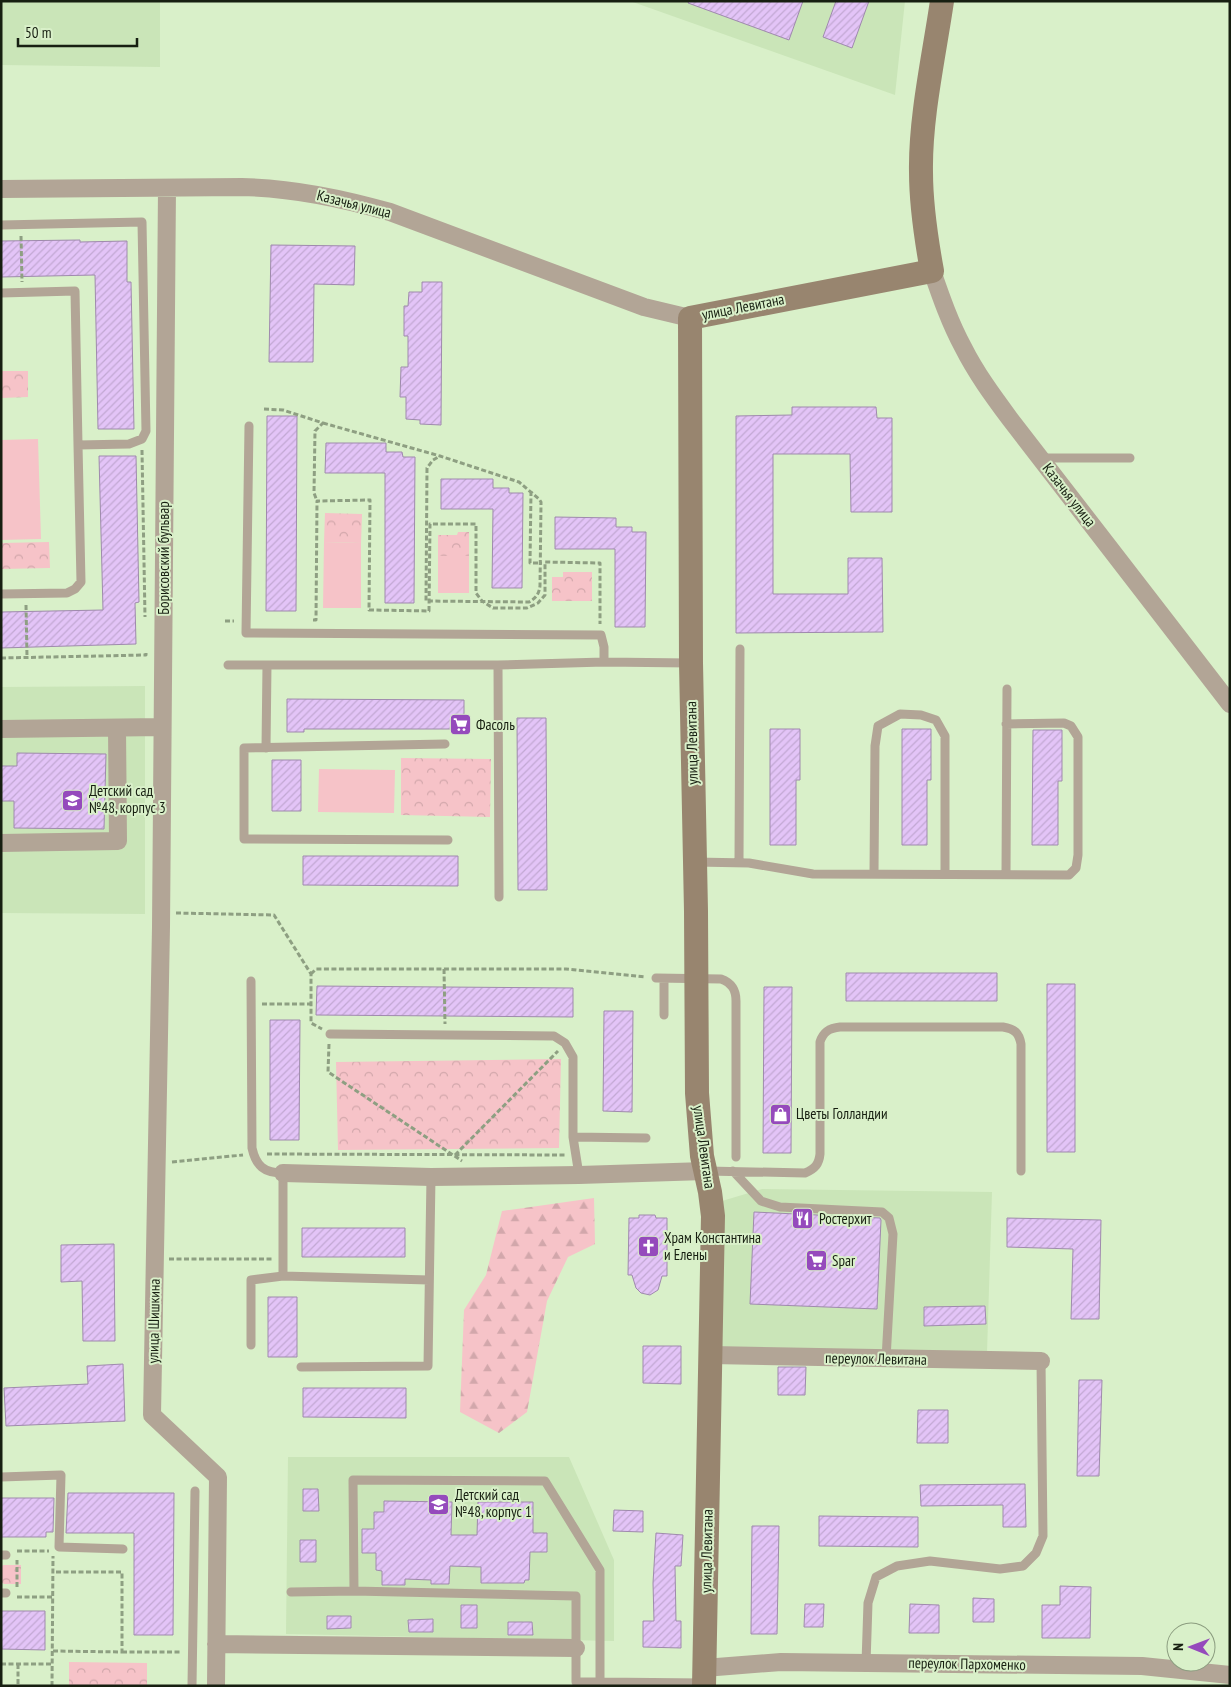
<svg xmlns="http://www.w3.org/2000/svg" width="1231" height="1687" viewBox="0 0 1231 1687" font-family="'PT Sans Narrow',sans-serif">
<defs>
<pattern id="forest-firs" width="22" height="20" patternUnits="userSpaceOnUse" patternTransform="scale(1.25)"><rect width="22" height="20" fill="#f6c3c8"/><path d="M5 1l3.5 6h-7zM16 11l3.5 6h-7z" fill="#d2a7ab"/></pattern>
<pattern id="park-crowns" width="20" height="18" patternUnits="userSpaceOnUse" patternTransform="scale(1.25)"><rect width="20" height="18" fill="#f6c3c8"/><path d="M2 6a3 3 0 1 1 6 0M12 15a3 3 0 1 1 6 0" fill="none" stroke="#d2a7ab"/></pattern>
<pattern id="building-hatch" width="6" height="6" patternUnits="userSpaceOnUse" patternTransform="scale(1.25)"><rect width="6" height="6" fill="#e3c4f7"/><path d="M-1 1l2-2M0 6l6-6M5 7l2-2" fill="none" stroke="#c2a8d3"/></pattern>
</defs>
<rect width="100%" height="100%" fill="#d9f0c9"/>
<path fill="#cae5b8" d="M1,1H160V67L1,65Z
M630,1H905L895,95Z
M145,686V914L1,913V687Z
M762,1189L992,1192L987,1353L720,1348L722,1201Z
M288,1457H569L614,1560V1641L286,1634Z"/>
<path fill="#f6c3c8" d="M38,439L41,539L1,540V440Z
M324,542L361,543V608H323Z
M438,556H469V593H438Z
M319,769L395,770L394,813L318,812Z"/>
<path fill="url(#forest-firs)" d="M594,1198L595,1244L568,1257L547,1301L527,1412L499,1433L460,1412L464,1310L486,1275L502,1211Z"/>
<path fill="url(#park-crowns)" d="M1,371H28V397L1,398Z
M325,513L362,514L361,543L324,542Z
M458,532H469V556H438V535H457Z
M49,542L50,568L1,569V543Z
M563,572H592V601H552V577H563Z
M401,758L491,759L490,817L401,815Z
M561,1059L559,1148L338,1150L336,1062Z
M4,1565H21V1584H4L1,1582V1566Z
M69,1662L147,1663V1686H69Z"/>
<path fill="url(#building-hatch)" stroke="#9f8aad" d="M689,1H803L789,40L688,3Z
M836,1H869L852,48L823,37Z
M80,240V242L127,241V282H131L134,429H98L95,275L1,277V241Z
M271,245L355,246L354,285L314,284L313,362H269Z
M422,282H442L441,425L420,424V420L406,419V397H400L401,367H408V336H404V306H408L409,292H422Z
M792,407H876L877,418H892V512H851L850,454H773V594H848V558H882L883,632L736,633V416L792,415Z
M267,416H297L296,611H266Z
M326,443H386V452H402L403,457H415L414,603H385V473H325Z
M99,456H136L139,602L135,603L136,644L1,648V612L103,610Z
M441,479H493V488H509V493H523L522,588H492L493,509H441Z
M555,517L616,518V527H632V532H646L645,627H615V549H555Z
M287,699L464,700V729H304V732H287Z
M517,718H546L547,890H518Z
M770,729H800V780H796V845H770Z
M902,729H931V780H927V845H902Z
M1033,730H1062V781H1058V845H1032Z
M17,753L106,754L104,829L14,828V801H1V766H17Z
M272,760H301V811H272Z
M303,856H458V886L303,885Z
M846,973H997V1001H846Z
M1047,984H1075V1152H1047Z
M317,986L573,988V1017L316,1015Z
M764,987H792L791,1153H763Z
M604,1011H633L632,1112L603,1111Z
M270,1020H300L299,1140H270Z
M754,1212L880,1218L881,1220L877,1309L750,1304Z
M639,1215H655L656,1218H667V1276H662L658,1290L650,1295L641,1293L636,1288L632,1275H628L629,1218H639Z
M1007,1218L1101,1220L1099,1319H1071L1073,1249L1007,1247Z
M302,1228H405V1257H302Z
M114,1244L115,1341H83L82,1281L61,1282V1245Z
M268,1297H297V1357H268Z
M985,1306L986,1324L924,1326V1307Z
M643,1346H681V1384L643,1383Z
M123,1364L125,1421L6,1426L4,1388L88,1384L87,1366Z
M778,1367H806L805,1395H778Z
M1079,1380H1102L1099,1476H1077Z
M303,1388H406V1418L303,1417Z
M918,1410H948V1443H917Z
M1025,1484L1026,1527H1003V1505L921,1506L920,1485Z
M303,1489H318L319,1511H303Z
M68,1493H174L173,1635H134V1533H66Z
M1,1498H54L53,1532H46V1537H1Z
M384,1501L452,1502L451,1535H477L478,1502H533V1533H547V1552H530L529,1580H525L524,1583H481V1567L450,1566L449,1584H431V1580L405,1579V1585H382V1571L376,1570V1553H362V1529H374V1512H384Z
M614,1510L643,1511V1532L613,1531Z
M819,1516L918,1517V1547L819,1546Z
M752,1526H779L777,1634H751Z
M656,1533L683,1535L681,1566H675L676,1621H681V1648L643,1647V1621H654L653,1583Z
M300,1540H316V1562H300Z
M1060,1586L1091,1587L1090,1638H1042V1605H1060Z
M973,1598L994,1599V1622H973Z
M805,1604H824L823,1627H804Z
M910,1604L939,1605V1633H909Z
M461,1605H477V1628H461Z
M1,1611H45V1650L1,1649Z
M327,1616H351V1628L327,1629Z
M433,1619V1632H409L408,1620Z
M508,1622H532L533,1635H508Z"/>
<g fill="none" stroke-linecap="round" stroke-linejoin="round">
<path stroke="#8e9f82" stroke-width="3" stroke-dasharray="5 2.5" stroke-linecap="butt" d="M21,236L22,282
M264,409L283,410L323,423L315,431L314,493L317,501
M323,423L440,456L519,482L539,499L541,502L540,586C539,594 536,598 529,602L426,601L427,468L433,460L440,456
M142,450L145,617
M531,491L530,563H542
M26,605L27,657
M313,620H316L317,501L370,500L369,610L429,611L430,524H476V593L482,601L493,608H527L538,603L545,595V562L600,563V624
M225,621H234
M1,658L146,655V653
M176,913L274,915L311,974V1023L322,1029
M444,969L445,1024
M311,974L316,969H566L645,977
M262,1004H311
M329,1044L328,1072L462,1161
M267,1154L566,1155
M455,1155L558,1051
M172,1162L243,1155
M169,1259H273
M17,1551H49
M17,1587V1560
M17,1597H53
M53,1651L122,1652V1572H53
M122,1652H181
M1,1664H52
M18,1664V1686
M52,1686L53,1556"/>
<path stroke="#b2a596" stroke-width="9" d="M1,225L142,222L146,431L142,439L129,444L78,445L75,291L1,293
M249,426L246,633L601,635L604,647V662
M1040,458H1130
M1,594L67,593L75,589L81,582L78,445
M228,665H498L604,662L690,663
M498,665L499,897
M445,744L244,748V839L448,840
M266,748L267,665
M695,862L749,863L813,874L1069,875L1076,868L1078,855V737L1071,726L1064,723L1006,724
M739,862L740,649
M874,874L875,746L878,726L900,714L921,715L936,720L945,736V874
M1006,874L1007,689
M656,978L721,979C732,983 736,990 736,1001V1157
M664,979V1015
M251,981L252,1148C256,1166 264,1173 283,1173V1276L251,1280V1345
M330,1034L554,1036L565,1043L573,1057V1137L579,1175
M573,1137L646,1138
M707,1171L805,1173C815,1169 819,1164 820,1154V1042C823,1032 829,1028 840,1027H1003C1015,1029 1019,1033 1021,1044V1171
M733,1171L761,1201L780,1207L882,1212L889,1218L893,1234L886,1359
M283,1276L429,1280
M301,1367L428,1366L431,1177
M1,1477L61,1475L59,1547L123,1549
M353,1480L545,1481L600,1570V1682H576V1596L354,1591Z
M1,1555H6
M291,1592L354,1591
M1,1593H6
M866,1663L868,1603L876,1577L897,1566L930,1561L1000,1569L1023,1566L1036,1553L1043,1536L1041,1361
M600,1682L704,1683
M192,1686L195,1491"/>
<path stroke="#b2a596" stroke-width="18" d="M167,188L161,927L152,1415L218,1477L216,1686
M1,189L242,187C293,188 341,198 390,212L644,307L690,318
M932,271C941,297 950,323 963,347C976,373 993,396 1010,419L1230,704
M1,729L162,727
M1,843L118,841L117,728
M283,1173L431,1177L579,1175L705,1171
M711,1355L1041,1361
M216,1644L576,1648
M704,1668L781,1662L1142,1666L1230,1675"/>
<path stroke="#98856f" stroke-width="24" d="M704,1686L713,1216L710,1192L702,1156L697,1093L696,911L691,663L690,318L932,271C926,238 921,206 921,172C920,118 934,56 942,1"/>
</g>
<defs>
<symbol id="supermarket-square" viewBox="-11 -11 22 22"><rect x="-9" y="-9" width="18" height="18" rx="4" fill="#954abc" stroke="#d9f0c9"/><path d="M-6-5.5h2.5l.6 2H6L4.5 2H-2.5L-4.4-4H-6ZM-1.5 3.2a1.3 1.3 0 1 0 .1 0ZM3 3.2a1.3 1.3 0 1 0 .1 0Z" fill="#fff"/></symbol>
<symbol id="school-square" viewBox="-11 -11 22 22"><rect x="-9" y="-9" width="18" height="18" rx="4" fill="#954abc" stroke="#d9f0c9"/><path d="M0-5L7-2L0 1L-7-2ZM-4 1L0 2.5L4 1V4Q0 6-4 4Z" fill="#fff"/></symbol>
<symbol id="shop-square" viewBox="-11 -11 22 22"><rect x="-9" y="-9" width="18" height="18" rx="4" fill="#954abc" stroke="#d9f0c9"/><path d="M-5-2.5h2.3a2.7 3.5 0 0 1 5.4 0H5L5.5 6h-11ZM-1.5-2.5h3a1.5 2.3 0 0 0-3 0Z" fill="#fff"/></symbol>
<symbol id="restaurant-square" viewBox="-11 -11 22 22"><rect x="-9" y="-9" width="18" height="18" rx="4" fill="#954abc" stroke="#d9f0c9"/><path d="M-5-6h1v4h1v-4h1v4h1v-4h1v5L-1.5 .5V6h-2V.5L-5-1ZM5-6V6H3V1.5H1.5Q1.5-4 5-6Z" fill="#fff"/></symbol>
<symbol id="church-square" viewBox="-11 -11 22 22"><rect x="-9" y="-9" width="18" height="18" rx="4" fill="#954abc" stroke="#d9f0c9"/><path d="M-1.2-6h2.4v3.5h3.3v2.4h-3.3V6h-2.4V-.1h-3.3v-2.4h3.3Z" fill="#fff"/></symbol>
</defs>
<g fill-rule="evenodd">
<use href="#supermarket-square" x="448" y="712" width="25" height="25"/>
<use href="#school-square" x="60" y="788" width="25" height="25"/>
<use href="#shop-square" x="768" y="1102" width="25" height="25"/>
<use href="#restaurant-square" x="790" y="1206" width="25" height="25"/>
<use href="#church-square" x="636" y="1234" width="25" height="25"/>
<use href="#supermarket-square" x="804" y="1248" width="25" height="25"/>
<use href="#school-square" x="426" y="1492" width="25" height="25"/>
</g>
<g text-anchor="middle" stroke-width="4" stroke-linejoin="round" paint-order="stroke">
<g font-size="15" fill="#171f11" stroke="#d9f0c9">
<text transform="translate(354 204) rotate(14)" y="5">Казачья улица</text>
<text transform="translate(743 307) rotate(-11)" y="5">улица Левитана</text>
<text transform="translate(1069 495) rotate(52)" y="5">Казачья улица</text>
<text transform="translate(164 558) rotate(-90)" y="5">Борисовский бульвар</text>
<text transform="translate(692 743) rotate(-91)" y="5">улица Левитана</text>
<text transform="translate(704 1147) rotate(82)" y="5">улица Левитана</text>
<text transform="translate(154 1321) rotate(-89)" y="5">улица Шишкина</text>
<text transform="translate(876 1359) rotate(1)" y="5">переулок Левитана</text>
<text transform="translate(707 1551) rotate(-89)" y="5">улица Левитана</text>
<text transform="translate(967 1664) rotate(1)" y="5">переулок Пархоменко</text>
</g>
<g font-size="15" fill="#171f11" stroke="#d9f0c9" text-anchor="start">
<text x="476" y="730">Фасоль</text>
<text x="89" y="796">Детский сад<tspan x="89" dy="17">№48, корпус 3</tspan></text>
<text x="796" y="1119">Цветы Голландии</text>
<text x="819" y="1224">Ростерхит</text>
<text x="664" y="1243">Храм Константина<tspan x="664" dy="17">и Елены</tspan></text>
<text x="832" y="1266">Spar</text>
<text x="455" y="1500">Детский сад<tspan x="455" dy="17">№48, корпус 1</tspan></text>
</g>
</g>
<rect width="1231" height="1687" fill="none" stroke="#171f11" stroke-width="5"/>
<g transform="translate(1191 1647) rotate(271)"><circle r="24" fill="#d9f0c9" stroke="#8b9c7f"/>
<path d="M0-4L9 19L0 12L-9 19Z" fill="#954abc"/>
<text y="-8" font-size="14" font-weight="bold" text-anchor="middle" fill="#171f11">N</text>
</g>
<path d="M18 38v8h119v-8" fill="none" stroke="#171f11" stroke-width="2.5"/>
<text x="25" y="38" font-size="15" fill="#171f11" stroke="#d9f0c9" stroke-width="4" paint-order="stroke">50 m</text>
</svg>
